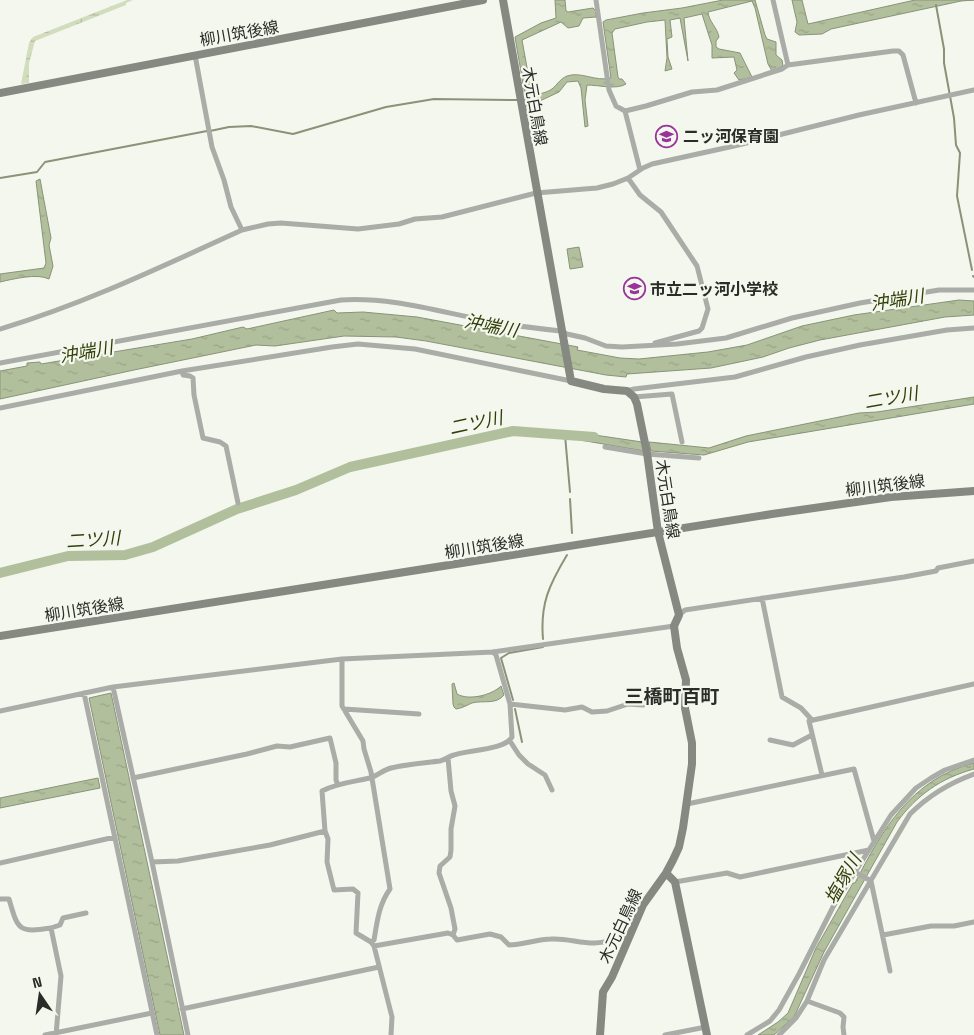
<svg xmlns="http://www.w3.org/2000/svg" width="974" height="1035" viewBox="0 0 974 1035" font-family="'Space Grotesk','Noto Sans JP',sans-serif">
<defs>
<pattern id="wetland-marsh" width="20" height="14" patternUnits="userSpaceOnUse" patternTransform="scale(1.25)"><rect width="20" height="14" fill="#d1ddbd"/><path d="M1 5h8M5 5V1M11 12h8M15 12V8" fill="none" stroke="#b4bea2"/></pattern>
<pattern id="water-ripples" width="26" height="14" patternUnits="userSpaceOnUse" patternTransform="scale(1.25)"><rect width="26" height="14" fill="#b2bf9c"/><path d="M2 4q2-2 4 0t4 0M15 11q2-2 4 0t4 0" fill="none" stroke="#99a486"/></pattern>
</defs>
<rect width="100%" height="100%" fill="#f3f7ed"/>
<path fill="url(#wetland-marsh)" d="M127,0H133L126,3V5L35,41L29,63V83L21,84L29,43L33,37Z"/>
<path fill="url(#water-ripples)" stroke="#899379" d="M555,0H565L566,11L568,12L593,8L596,11V17L583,18L579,26L568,28L561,22L522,40L532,95C539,94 546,93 552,89C557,85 560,79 567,76C581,71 595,82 611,78L603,22L606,20L643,13L682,8L723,0H755L765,35L767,39L776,42V55L782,60L783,66L772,71L768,64L755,8L752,1L708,12C709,22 717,27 719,37L716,41V47L719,49L740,53L752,77L739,80L734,73L737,70L734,57L712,58V45L702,14L684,18L688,61L680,18L670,20L672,37L667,39L668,57L672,69L665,71L667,58L665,20L647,22L615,29L612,33L618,77L619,79H622L626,84C616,90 599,85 587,85L585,100L588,126L585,127L581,88L578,81L567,82L559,92L527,107L515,37L541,23L556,18Z
M792,0H802L808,24L915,0H974L961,1L831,29L822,34L799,35L795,32L797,22Z
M40,179L51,238L49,245L53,266L49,279C37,273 13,279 0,282V274L44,268L46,263L36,181Z
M579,247L583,267L570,269L567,249Z
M959,300L974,301V315L945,317L820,340L789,348L763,357L711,368L627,374L626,377L606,375L426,341L396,337L344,336L275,346L256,345L134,370L0,399V371L27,366V363L40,362L41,364L192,339L243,327L247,329L334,310L337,313L363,312L417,317L578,347L577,350L620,358L639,359L708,352L747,345L802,326L854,315Z
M974,397V404L748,442L704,455L651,451L649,442L709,448L746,436L859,413L877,412Z
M581,433L642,442L644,451L580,440Z
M454,683L457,694C469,701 492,695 501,686L504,695C496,705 483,700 472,703C467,705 463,708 456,709L454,707L453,704L452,684Z
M111,693L184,1035H160L89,698Z
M974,763V769C941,778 917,795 897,822L824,952L794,1017L774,1035H758L778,1022L788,1013L816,948L853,883H855C882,830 911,779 974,763Z
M98,778L100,788L0,808V798Z"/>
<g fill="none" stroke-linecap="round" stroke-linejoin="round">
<path stroke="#899379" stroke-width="2" d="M936,5L944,49V63L954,118L956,145L960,153L957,196L972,270
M210,131L229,127L251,126L293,134L386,107L434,99L517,100
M0,178L37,172L45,162L207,131
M973,276L974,277
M565,435L570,492
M570,499L572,533
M543,639C540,604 549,585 567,555
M513,700L501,658L509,653L543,647
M515,709L522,742"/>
<path stroke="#b2bf9c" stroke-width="10" d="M0,573L68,556L125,555L153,547L237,509L296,490L350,467L513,431L594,437"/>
<path stroke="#aaaca7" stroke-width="5" d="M596,0L609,90L616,106L625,111L646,106L692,92L717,90L782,69L788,65L893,51H899L903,55L916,103
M773,0L788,65
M195,55L212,147L224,180L231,207L242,230
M625,111L640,170
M628,178L640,195L661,212L697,266L708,309L702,328L699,331L655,343
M0,329C84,304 163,266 242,230L268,224L281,223L358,229L399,224L415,219L442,217L536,193L597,188L613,184L628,178L643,168L652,164L734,146L859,115L974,90
M0,363L341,300C388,297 433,310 478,319C505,325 533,328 561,331L567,334L585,338L606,346L622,347L677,344L726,338L792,318L860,303L939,290H974
M182,371L183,375L190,376L193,378L194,395L203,438L220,442L226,446L238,503
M627,391L634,389L735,377L806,357L860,345L947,330L974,328
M634,397L672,394L682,442
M0,408L182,371L332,347L358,344L415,349L571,381
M605,447L647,454L699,458
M762,598L782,697L801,708L812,720
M679,615L685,610L904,577L936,571L938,568L974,561
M342,659V706L363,741L364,749L371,772L390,889C379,904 377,922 374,940L371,942L374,946L392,1017L391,1035
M113,687L152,862L188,1035
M84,693L157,1035
M510,704L565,710L582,707L592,712L607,711L628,704L643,705L663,699L676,691L685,689
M344,709L419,714
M0,711L113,687L342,659L493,652L674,626
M770,740L793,745L812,735
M510,741L519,755L528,764L545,775L552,790
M448,758L451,791L455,806L451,829V850L450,857L440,866L439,873L451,908L455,929L453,935
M822,775L809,721L974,684
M133,778L247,754L277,746L290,747L330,738L336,763V780L338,785
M687,804L854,769L874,841
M152,862L178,861L270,845L325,831
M0,863L115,837
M855,872L871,881L890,971
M675,882L727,873L740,877L869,850
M0,899H9C18,930 18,933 51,928L61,976L56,1035
M51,928L60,925L63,918L86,913
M883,935L931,926H954L974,922
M371,942L356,933L358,893L353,889L334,890L327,862L328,839L325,831L322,791C337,783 353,782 370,778C377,776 383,770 391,768C407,764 424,763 440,761C445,760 449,756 454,755C468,750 505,750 512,737L510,704L496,655L493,652
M374,946L448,933L453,935L457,940L490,934L501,937L509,945C523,945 537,939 551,939C566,938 579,943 594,943C606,943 617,939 629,936
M807,1001L840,1013L844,1017L843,1027L844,1035
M182,1009L379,967
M45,1035L152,1013
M665,1035L706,1027
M747,1035L770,1021L779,1010L799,974L833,907L891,815L916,788L931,778L945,770L974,760
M779,1035L796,1018L807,1001L824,960L910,814C929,795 949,783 974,774"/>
<path stroke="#868882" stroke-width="8" d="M503,0L571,381L604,389L627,391L634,397L637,404L647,453L658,532L679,615L674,626L677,648L686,680L685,708L692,743V764L683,828L679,847L673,860L666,873L643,905L612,977L603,992L600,1035
M0,93L483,0
M0,636L772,514L891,497L974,491
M666,873L675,882L707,1035"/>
</g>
<defs>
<symbol id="school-ring" viewBox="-11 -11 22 22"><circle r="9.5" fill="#f3f7ed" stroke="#99359a" stroke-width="1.5"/><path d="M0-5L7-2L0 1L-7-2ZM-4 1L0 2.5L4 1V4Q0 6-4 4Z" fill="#99359a"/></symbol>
</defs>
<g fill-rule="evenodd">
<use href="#school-ring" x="654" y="124" width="25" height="25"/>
<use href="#school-ring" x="622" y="276" width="25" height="25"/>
</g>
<g text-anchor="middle" stroke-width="4.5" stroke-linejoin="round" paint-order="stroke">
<g font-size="16" fill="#2a2c28" stroke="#f3f7ed">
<text transform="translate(239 33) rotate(-10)" y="6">柳川筑後線</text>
<text transform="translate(535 106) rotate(80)" y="6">木元白鳥線</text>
<text transform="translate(885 485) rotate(-7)" y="6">柳川筑後線</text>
<text transform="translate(668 499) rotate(81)" y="6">木元白鳥線</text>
<text transform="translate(484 546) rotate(-9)" y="6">柳川筑後線</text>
<text transform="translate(84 609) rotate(-9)" y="6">柳川筑後線</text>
<text transform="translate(620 926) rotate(-65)" y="6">木元白鳥線</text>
</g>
<g font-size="16" font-weight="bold" fill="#2a2c28" stroke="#f3f7ed" text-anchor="start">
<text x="683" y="142">二ッ河保育園</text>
<text x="650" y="295">市立二ッ河小学校</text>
</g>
<g font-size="18" font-style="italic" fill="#303f07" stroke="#f3f7ed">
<text transform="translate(897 300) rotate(-9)" y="6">沖端川</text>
<text transform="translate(491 326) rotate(11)" y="6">沖端川</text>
<text transform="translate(86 352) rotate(-10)" y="6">沖端川</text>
<text transform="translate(891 398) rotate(-10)" y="6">二ツ川</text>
<text transform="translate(476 423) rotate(-12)" y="6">二ツ川</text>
<text transform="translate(93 540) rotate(-4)" y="6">二ツ川</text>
<text transform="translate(843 879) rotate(-60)" y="6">塩塚川</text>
</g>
<g font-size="19" font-weight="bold" fill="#2a2c28" stroke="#f3f7ed">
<text x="672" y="703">三橋町百町</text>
</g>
</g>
<g transform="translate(40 995) rotate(347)" stroke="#f3f7ed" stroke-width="4" paint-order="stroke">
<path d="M0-4L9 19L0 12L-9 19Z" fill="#2a2c28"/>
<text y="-8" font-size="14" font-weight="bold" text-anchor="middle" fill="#2a2c28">N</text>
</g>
</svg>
